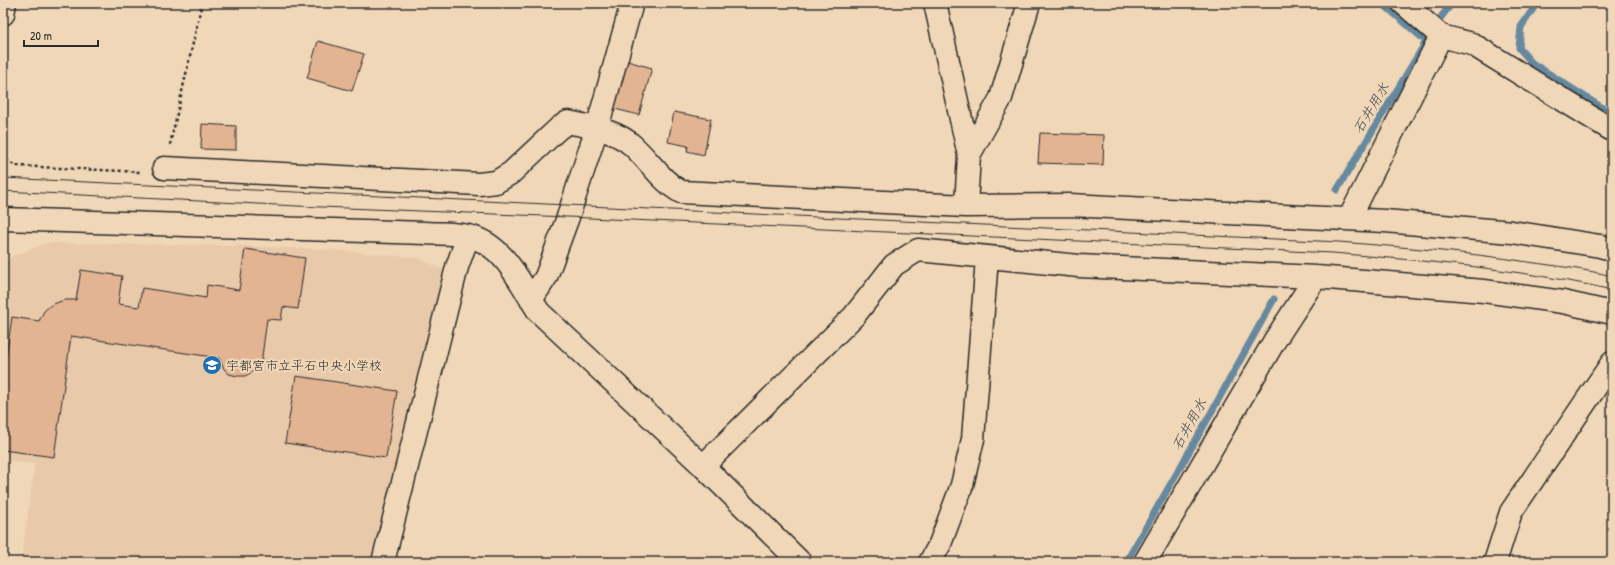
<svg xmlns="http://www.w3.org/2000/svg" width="1615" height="565" viewBox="0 0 1615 565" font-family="'Patrick Hand','Klee One',sans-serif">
<rect width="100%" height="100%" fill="#f0d7b7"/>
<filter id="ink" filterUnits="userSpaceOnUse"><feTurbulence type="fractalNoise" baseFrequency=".025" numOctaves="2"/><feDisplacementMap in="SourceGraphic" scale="8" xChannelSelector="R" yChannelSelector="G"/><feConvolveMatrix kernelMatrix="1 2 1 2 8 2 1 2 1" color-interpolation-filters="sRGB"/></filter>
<g filter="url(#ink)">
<path fill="#e8c9a9" d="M47,243L242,246L335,250L418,258L444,270L373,562H21L35,464L3,460V268L11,257Z"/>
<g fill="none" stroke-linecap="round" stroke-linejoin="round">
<path stroke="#66899f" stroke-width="7" d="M1382,3L1426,41
M1537,3L1521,27L1519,48L1532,63L1612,114
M1438,21L1452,3
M1337,190L1427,40
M1126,562L1201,431L1274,299"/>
</g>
<path fill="#e2b492" stroke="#2b2b2b" d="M318,41L364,54L352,91L307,78Z
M624,60L652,68L639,115L611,108Z
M674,112L711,119L704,155L687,151L688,146L668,142Z
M202,124L236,126V150L201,149Z
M1040,133L1104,135L1103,165L1038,163Z
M245,249L305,258L298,309L283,307L281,320L267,319L261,364L254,371L245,376H237L229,374L224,369L219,358L71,336L54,457L3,450V377L12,317L39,321L44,311L51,305L64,300H76L81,270L122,276L118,304L139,307L142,288L206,298L207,285L239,290Z
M296,376L397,391L386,458L285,443Z"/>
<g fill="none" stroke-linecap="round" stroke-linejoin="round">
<defs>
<path id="street" d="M935,3L969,155L966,206
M1403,3L1441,36L1472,44L1612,130
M969,155L1001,98L1029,3
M164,168L479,184L496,182L511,173L559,128L568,122C590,127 615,130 632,145C649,160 661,181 681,192L966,206L1070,205L1385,221L1512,232L1600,246L1612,249
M3,219L425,233C438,234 454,233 468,236C505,244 520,284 539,312L703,466L800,562
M1349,219L1441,36
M531,300L546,277L568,217L597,128L632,3
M703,466L854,316L894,265L918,250L1079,266L1316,277L1484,291L1563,302L1612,313
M383,562L457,267L468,236
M930,562L940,544L962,485L973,439L987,258
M1145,562L1275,340L1316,277
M1495,562L1511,512L1612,363"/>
<path id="secondary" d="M3,14L5,3"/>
</defs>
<use href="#street" stroke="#2b2b2b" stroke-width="25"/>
<use href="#secondary" stroke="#2b2b2b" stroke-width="25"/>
<path stroke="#2b2b2b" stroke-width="2.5" stroke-dasharray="3 3" stroke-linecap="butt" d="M170,145L202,3
M4,148C4,159 7,163 18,166L142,172"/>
<use href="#street" stroke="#f0d7b7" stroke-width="22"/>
<use href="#secondary" stroke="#f0d7b7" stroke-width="22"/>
<path stroke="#2b2b2b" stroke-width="1" d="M3,178L1339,242C1402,247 1465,252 1528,262C1556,266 1584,269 1612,276
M3,191L297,206L568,217L1333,253C1426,261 1521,269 1612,290"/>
</g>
</g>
<defs>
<symbol id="school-disc" viewBox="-11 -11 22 22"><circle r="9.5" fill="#1f6fb2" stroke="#f0d7b7"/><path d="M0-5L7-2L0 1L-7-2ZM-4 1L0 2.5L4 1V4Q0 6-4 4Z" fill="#fff"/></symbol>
</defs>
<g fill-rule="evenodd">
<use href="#school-disc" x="201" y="354" width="22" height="22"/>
</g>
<g text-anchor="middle" stroke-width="4" stroke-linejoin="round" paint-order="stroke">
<g font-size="13" fill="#2b2b2b" stroke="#f0d7b7" text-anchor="start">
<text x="226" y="370">宇都宮市立平石中央小学校</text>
</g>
<g font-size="14" font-style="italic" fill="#3f4a52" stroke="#f0d7b7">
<text transform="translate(1371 108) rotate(-59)" y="5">石井用水</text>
<text transform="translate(1189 424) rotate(-61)" y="5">石井用水</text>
</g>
</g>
<rect width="1615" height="565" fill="none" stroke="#f0d7b7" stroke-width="16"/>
<rect x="8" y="8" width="1599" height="549" fill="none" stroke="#2b2b2b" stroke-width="1.5" filter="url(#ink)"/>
<path d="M24 40v6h74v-6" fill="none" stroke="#2b2b2b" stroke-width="2"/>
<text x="30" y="40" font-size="12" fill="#2b2b2b" stroke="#f0d7b7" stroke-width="3" paint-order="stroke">20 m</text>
</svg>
